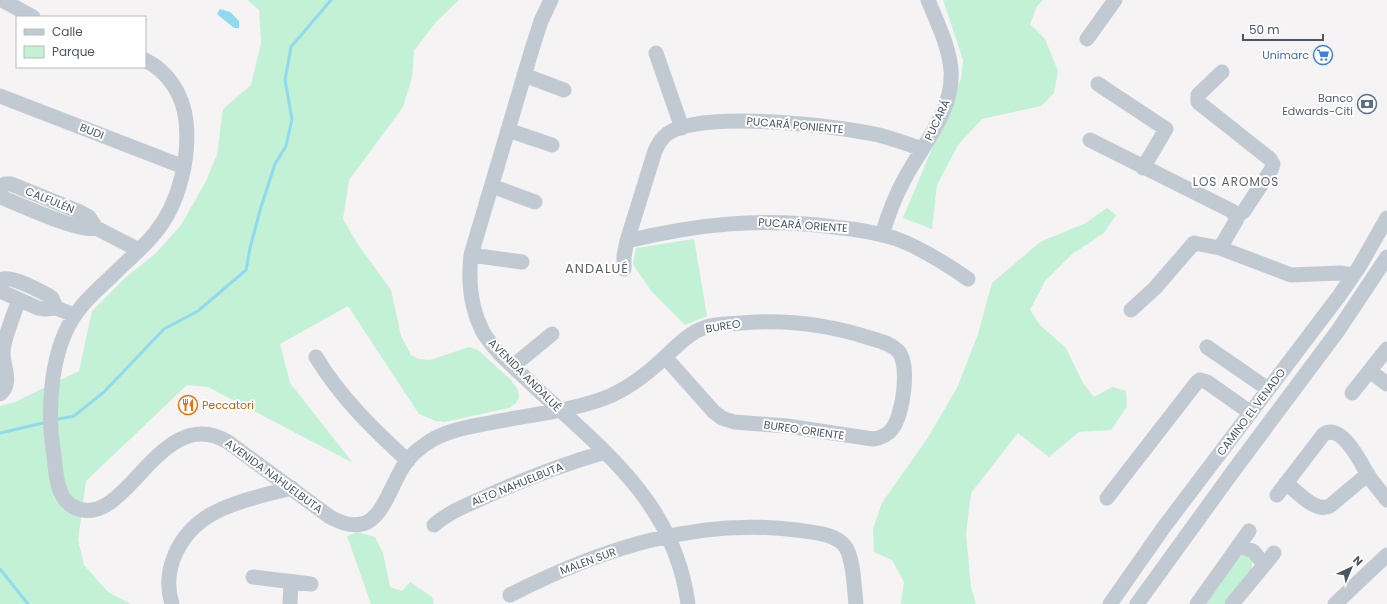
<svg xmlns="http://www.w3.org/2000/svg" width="1387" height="604" viewBox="0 0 1387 604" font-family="Poppins,sans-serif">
<rect width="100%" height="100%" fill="#f5f3f3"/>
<path fill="#c3f1d5" d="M247,0H459L436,22L414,51L412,77L403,107L349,180L343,219L357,243L391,290L401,336L411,355L419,359L430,360L469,347L478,350L511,380L518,390L519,397L516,403L509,408L444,422L436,421L419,414L348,306L280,344L290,383L353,463L208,387L187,385L86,481L78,540L84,565L108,592L131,604H0V406L15,402L79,371L92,311L126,277L155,254L181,225L205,183L217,155L223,109L251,85L261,43L259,10Z
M943,0H1043L1037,6L1030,24L1045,39L1058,71L1054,93L1041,106L982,119L958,145L937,185L932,229L903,218L961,79L963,60Z
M1107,208L1116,215L1104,233L1071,255L1045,281L1030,310L1040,325L1066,348L1083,383L1094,397L1112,387L1126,391L1127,407L1111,430L1079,432L1049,457L1018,433L971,493L966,534L971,587L976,604H901L904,582L892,560L874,552L873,529L882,503L927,439L957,388L978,334L992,283L1040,242L1086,223Z
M694,239L707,316L685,325L651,291L633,264L636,248Z
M357,532L375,537L383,553L390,587L402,591L410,582L432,597L434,604H371L347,536Z
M1244,555L1252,559V570L1226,604H1204L1237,556Z"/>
<path fill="#90daee" d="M220,9L230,12L239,21V28H234L217,14Z"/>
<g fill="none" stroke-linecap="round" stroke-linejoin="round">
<path stroke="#90daee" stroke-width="3" d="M54,420L74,416L104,392L164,329L198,311L246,270L250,248L261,207L275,164L286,146L292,119L285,80L291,47L331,0
M0,433L47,422
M0,569L28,604"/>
<path stroke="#c1cad2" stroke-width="15" d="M2,0L33,17
M551,0L541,21L532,49L471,255C468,281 471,309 483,332C496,354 519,371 537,389C606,452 675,505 688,604
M1087,39L1115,0
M656,53L682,128
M145,60C169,72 183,95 186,121C190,158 179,204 155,233C143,248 128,260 115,273C98,289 80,304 69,325C50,360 47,416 54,455C56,472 56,496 72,506C125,537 158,400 228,442L330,517C374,541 382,506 399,474C404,463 413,453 423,446C443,430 470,427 494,422C530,415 570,411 605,398C628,389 646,375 664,358C677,346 688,333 706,327C717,324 728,324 740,323C785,319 827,324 870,338C879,341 890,343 897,350C911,362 903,416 892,429C887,436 881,438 873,439L787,426L734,422L722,418L714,412L665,357
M1222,72L1198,95V102L1270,159L1273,164L1271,170L1244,211L1236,217
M524,75L564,90
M1098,84L1166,129L1143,168
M0,96L184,167
M508,130L552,145
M1090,140L1232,211L1237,219L1220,248
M492,186L535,202
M0,189L5,184H11L80,212L89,217L96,228L139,250
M0,195L3,198C18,204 84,234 96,228
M882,235C888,215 895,196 905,178C923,144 954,111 951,70C949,46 937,22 928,0
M627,241C698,224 762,217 834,227C854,229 874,232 894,238C920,247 945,263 968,279
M471,255L522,262
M624,269V256L627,241L655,151C658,144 662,138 667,134C701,109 837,126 879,135C893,139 908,144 922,149
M0,280C10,274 37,290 48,295L52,298L56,308
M0,291L38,308L45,309L56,308L74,315
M1131,310L1155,288L1194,243L1220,248L1291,275L1340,273L1353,275
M1207,347L1268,389
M316,357C340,397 373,429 408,461
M513,366L552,334
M1370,371L1387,384
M1352,393L1387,349
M0,394C13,383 3,367 3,353C3,339 14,314 19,300
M1286,483C1297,491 1317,515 1331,505L1368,474
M1277,495L1323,435C1341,421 1361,463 1368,475C1374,484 1381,492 1387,500
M1107,498L1197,382L1200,380L1207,382L1251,413
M434,525C449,512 467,505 485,497C524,479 564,464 605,452
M1238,546L1253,551L1264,564
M253,577L311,584
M510,595C598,550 696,517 796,530C810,532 834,533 844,545C854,556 854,589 856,604
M172,604C161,569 180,533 210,515C234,501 265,495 292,488
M290,604L291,582
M1110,604L1164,527L1339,296L1359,267L1387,218
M1137,604L1234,470L1337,332L1387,257
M1197,604L1249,531
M1232,604L1274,553
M1335,604L1387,555"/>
</g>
<defs>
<symbol id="supermarket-ring" viewBox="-11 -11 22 22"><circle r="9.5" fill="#fff" stroke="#3f7fe0" stroke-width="1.5"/><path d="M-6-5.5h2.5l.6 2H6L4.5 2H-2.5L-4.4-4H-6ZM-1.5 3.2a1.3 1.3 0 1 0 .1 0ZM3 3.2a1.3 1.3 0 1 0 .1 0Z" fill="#3f7fe0"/></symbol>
<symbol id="bank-ring" viewBox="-11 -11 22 22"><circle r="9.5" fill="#fff" stroke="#5c6f8a" stroke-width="1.5"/><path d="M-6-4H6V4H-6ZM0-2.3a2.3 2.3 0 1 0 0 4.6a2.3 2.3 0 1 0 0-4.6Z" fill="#5c6f8a"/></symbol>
<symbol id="restaurant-ring" viewBox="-11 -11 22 22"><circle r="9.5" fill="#fff" stroke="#e8710a" stroke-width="1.5"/><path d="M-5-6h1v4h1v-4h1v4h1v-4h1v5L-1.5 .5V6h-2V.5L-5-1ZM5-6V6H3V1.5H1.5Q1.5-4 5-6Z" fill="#e8710a"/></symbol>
</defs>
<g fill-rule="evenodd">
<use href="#supermarket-ring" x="1312" y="44" width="22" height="22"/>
<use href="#bank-ring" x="1356" y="93" width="22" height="22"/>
<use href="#restaurant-ring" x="177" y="394" width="22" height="22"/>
</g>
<g text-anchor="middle" stroke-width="4" stroke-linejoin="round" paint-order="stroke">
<g font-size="11" fill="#366cbe" stroke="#fff" text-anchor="end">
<text x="1309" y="59">Unimarc</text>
</g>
<g font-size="11" fill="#4e5e75" stroke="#fff" text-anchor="end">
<text x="1353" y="102">Banco<tspan x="1353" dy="13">Edwards-Citi</tspan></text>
</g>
<g font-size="11" fill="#4a5661" stroke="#fff">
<text transform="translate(937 120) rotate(-65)" y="4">PUCARÁ</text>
<text transform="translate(795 125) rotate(5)" y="4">PUCARÁ PONIENTE</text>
<text transform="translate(92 131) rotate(21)" y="4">BUDI</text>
<text transform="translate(50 200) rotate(22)" y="4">CALFULÉN</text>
<text transform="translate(803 225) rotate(4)" y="4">PUCARÁ ORIENTE</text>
<text transform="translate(723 326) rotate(-9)" y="4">BUREO</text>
<text transform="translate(525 375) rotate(45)" y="4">AVENIDA ANDALUÉ</text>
<text transform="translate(1251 412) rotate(-53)" y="4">CAMINO EL VENADO</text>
<text transform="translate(804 430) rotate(8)" y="4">BUREO ORIENTE</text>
<text transform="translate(274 476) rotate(36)" y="4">AVENIDA NAHUELBUTA</text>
<text transform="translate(517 484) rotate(-22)" y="4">ALTO NAHUELBUTA</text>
<text transform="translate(588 561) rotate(-20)" y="4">MALEN SUR</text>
</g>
<g font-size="11" fill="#c56008" stroke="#fff" text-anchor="start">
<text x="202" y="409">Peccatori</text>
</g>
<g font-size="12" letter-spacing="1" fill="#5f6368" stroke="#fff">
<text x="1236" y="186">LOS AROMOS</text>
</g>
<g font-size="13" letter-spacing="1" fill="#5f6368" stroke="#fff">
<text x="597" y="273">ANDALUÉ</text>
</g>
</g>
<rect x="16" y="16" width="130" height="52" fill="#ffffff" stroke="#b7bbc0"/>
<rect x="24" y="29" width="20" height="6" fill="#c1cad2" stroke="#b7bbc0"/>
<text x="52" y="36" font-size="12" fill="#4a5661">Calle</text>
<rect x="24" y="46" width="20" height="12" fill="#c3f1d5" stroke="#b7bbc0"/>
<text x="52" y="56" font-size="12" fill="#4a5661">Parque</text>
<g transform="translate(1351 568) rotate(44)" stroke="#ffffff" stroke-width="3" paint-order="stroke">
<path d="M0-3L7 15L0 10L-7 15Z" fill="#4a5661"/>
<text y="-6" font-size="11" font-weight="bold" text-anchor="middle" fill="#4a5661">N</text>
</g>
<path d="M1243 34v6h80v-6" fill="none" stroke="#4a5661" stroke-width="2"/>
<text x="1249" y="34" font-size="12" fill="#4a5661" stroke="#ffffff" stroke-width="3" paint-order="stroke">50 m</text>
</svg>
